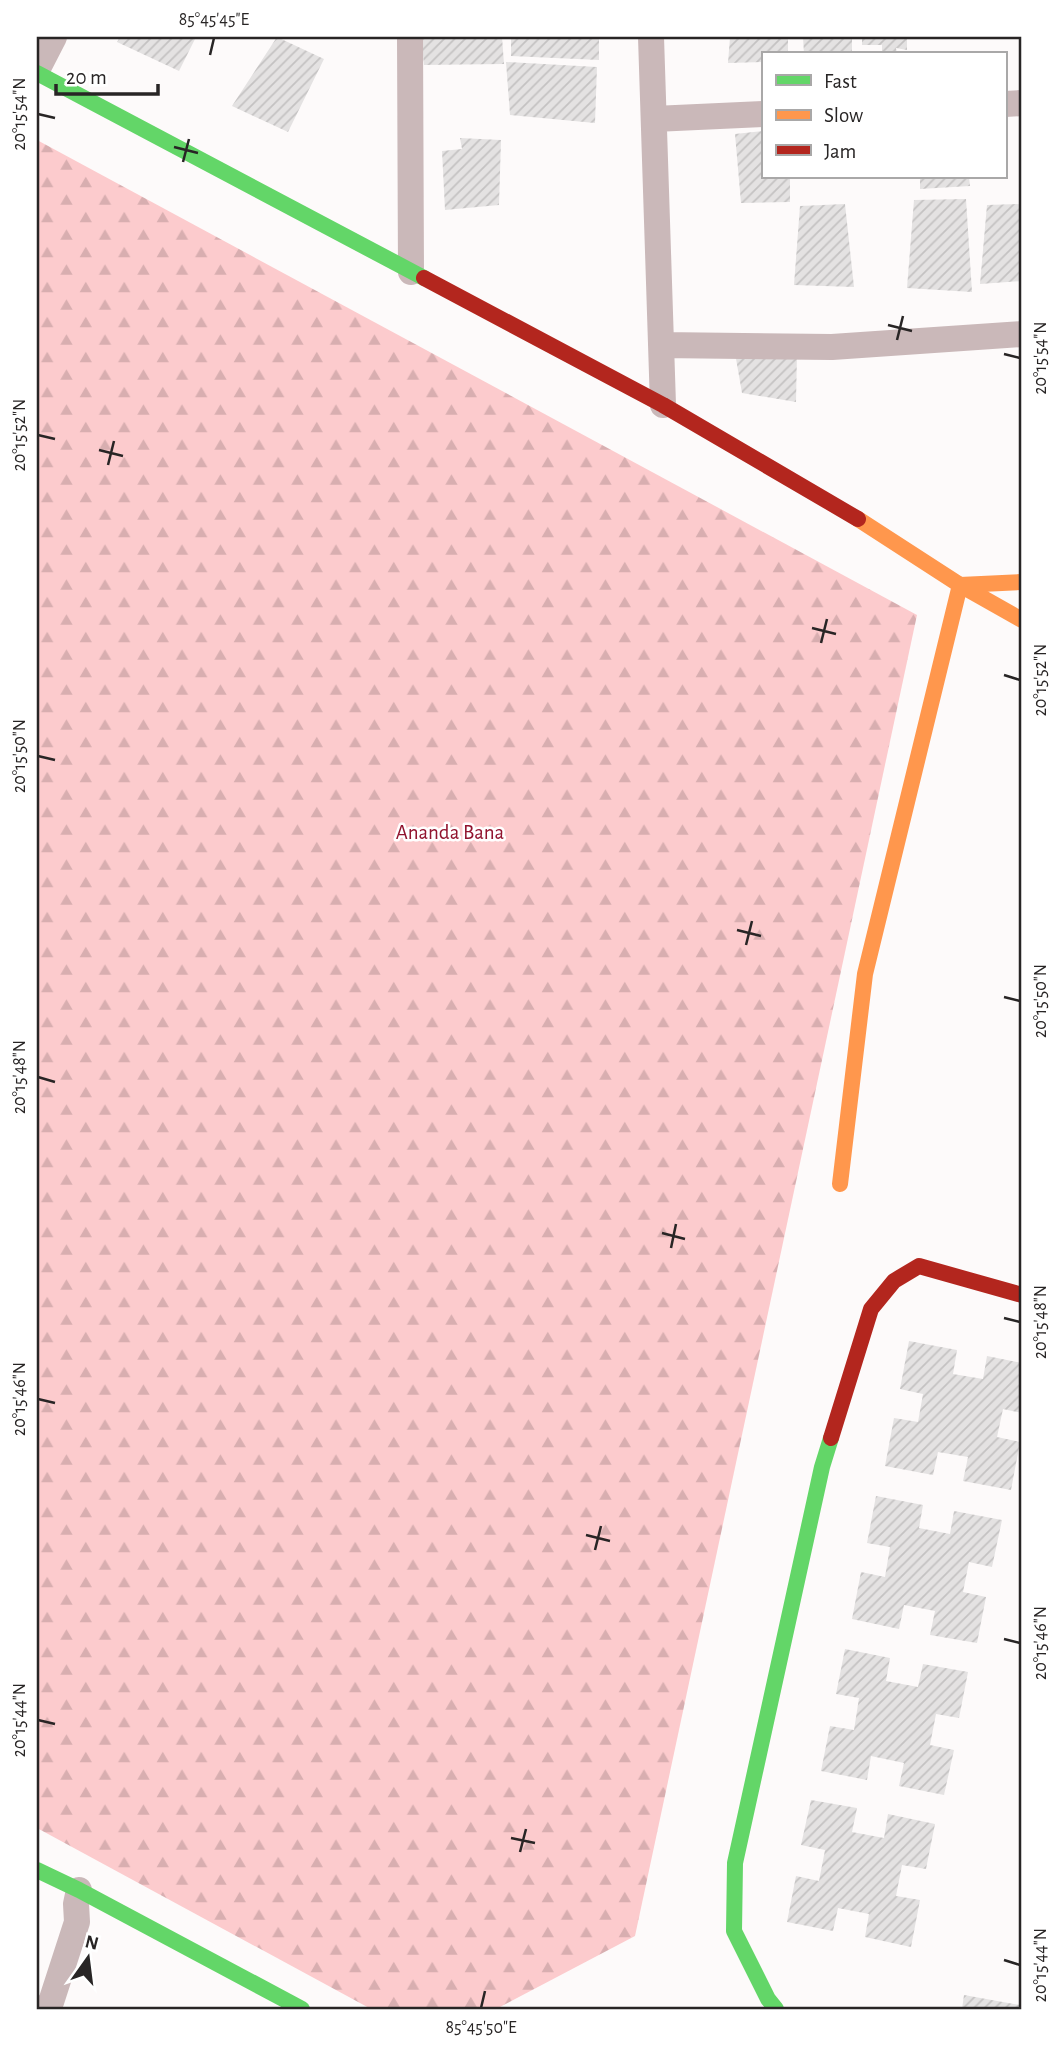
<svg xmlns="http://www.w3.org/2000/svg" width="1059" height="2046" viewBox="0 0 1059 2046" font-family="'Alegreya Sans',sans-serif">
<defs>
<pattern id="forest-firs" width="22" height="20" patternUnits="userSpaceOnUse" patternTransform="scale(1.75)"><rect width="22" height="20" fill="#fccbcd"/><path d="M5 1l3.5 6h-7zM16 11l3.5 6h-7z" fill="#d8aeb0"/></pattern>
<pattern id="building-hatch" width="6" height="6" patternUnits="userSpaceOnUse" patternTransform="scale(1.75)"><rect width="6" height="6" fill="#e4e2e2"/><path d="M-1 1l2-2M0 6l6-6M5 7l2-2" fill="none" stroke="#c4c2c2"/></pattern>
</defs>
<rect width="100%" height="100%" fill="#fdfafa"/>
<path fill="url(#forest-firs)" d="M37,140L917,615L635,1936L496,2009H371L37,1828Z"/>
<path fill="url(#building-hatch)" d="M120,37H196L179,71L117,42Z
M277,37L324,59L288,132L232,106Z
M421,37H502L504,64L424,65Z
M511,37H599V60L511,56Z
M730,37H788V54H763V62L728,63Z
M803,37H852V52L843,54H804Z
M862,37H907V50L896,48L897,54H882V45H862Z
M506,62L597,67L595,123L510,115Z
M763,131V177H790V202L741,203L735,134Z
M460,138L501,140L499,205L445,210L442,151L462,149Z
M920,177H969L970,186L920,189Z
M966,199L972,292L907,288L914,200Z
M845,204L854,287L794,285L800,206Z
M1022,204V281L980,284L987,205Z
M735,353H797L796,402L742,393Z
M909,1341L957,1350L953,1374L983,1379L987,1356L1022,1363V1413L1003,1409L997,1437L1020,1442L1011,1490L963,1481L968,1457L938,1452L933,1475L885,1466L894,1418L918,1422L923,1394L900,1389Z
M876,1496L923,1505L919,1528L950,1534L954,1511L1002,1520L992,1567L969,1562L963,1592L986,1597L977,1643L930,1635L935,1611L904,1605L899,1629L852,1619L861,1572L885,1577L890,1547L867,1543Z
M845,1649L890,1658L886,1681L918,1687L923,1664L968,1672L959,1718L936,1714L930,1745L954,1750L944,1795L899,1786L904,1763L871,1756L867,1780L821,1771L830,1726L854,1730L859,1698L836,1694Z
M811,1800L857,1808L852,1832L884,1838L888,1814L935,1824L926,1869L902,1865L896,1896L920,1900L911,1947L865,1937L869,1914L838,1908L833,1931L787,1922L796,1876L819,1881L825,1850L801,1845Z
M964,1995L1020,2005L1019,2009H962Z"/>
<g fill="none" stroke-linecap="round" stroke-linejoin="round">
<path stroke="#cab8b9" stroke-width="26" d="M410,37L411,272
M651,37L663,405
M37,70L54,37
M1005,104L1022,103
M654,119L763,114
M661,345L832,347L1022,334
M44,2009L51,2002L77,1922L76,1904L79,1890"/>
<path stroke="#63d668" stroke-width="16" d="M37,73L424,278
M37,1870L79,1890L302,2009
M776,2009L768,1999L734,1931L735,1863L822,1467L831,1438"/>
<path stroke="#ff974d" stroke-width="16" d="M858,519L960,585L1022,620
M840,1184L865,974L960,585L1022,582"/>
<path stroke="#b3261e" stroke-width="16" d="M424,278L663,405L858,519
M831,1438L871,1309L894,1281L919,1266L1022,1295"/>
</g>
<path fill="none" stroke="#282525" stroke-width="2.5" d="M210,55L214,38M38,114L55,118M174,147L198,153M183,162L189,139M888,325L912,331M897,340L903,316M1004,354L1020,358M38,435L55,439M99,450L123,456M108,465L114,441M812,628L836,634M821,643L827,619M1004,675L1020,680M38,756L55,760M737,930L761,936M746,945L752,921M1004,997L1020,1001M38,1077L55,1082M662,1233L685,1239M671,1248L676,1224M1004,1318L1020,1322M38,1399L55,1403M586,1535L610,1541M595,1550L601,1526M1004,1639L1020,1643M38,1720L55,1724M511,1838L535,1843M520,1852L526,1829M1004,1960L1020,1965M481,2008L485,1991"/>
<g text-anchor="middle" stroke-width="5" stroke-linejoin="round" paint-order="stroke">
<g font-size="21" fill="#91142f" stroke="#fff">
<text x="450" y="839">Ananda Bana</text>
</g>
</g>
<rect width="1059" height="2046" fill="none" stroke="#ffffff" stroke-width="77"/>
<rect x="762" y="52" width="245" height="126" fill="#ffffff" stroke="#a9a8a8" stroke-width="2"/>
<rect x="776" y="75" width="35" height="10" fill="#63d668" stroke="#a9a8a8" stroke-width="2"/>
<text x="824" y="88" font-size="21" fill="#282525">Fast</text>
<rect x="776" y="110" width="35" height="10" fill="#ff974d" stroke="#a9a8a8" stroke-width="2"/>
<text x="824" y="122" font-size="21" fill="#282525">Slow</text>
<rect x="776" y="145" width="35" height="10" fill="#b3261e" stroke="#a9a8a8" stroke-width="2"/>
<text x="824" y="158" font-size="21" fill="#282525">Jam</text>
<g transform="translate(88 1958) rotate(14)" stroke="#ffffff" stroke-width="5" paint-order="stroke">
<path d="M0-5L12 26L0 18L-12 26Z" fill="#282525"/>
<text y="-10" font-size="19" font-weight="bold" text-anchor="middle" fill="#282525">N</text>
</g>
<path d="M56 84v10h102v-10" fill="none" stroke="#282525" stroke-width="3.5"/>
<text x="66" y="84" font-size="21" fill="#282525" stroke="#ffffff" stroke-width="5" paint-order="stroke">20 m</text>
<rect x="38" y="38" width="982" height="1970" fill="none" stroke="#282525" stroke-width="2.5"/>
<g font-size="18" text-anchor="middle" fill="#282525">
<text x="214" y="25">85°45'45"E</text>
<text transform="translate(19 114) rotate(-90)" y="6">20°15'54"N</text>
<text transform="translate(1040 358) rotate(-90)" y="6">20°15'54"N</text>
<text transform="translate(19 435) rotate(-90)" y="6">20°15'52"N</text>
<text transform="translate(1040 680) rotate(-90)" y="6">20°15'52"N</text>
<text transform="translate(19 756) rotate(-90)" y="6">20°15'50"N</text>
<text transform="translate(1040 1001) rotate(-90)" y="6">20°15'50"N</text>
<text transform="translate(19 1077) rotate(-90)" y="6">20°15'48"N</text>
<text transform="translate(1040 1322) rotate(-90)" y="6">20°15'48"N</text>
<text transform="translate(19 1399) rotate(-90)" y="6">20°15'46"N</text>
<text transform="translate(1040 1643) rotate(-90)" y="6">20°15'46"N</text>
<text transform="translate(19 1720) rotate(-90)" y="6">20°15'44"N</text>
<text transform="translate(1040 1965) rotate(-90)" y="6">20°15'44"N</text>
<text x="481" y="2033">85°45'50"E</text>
</g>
</svg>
